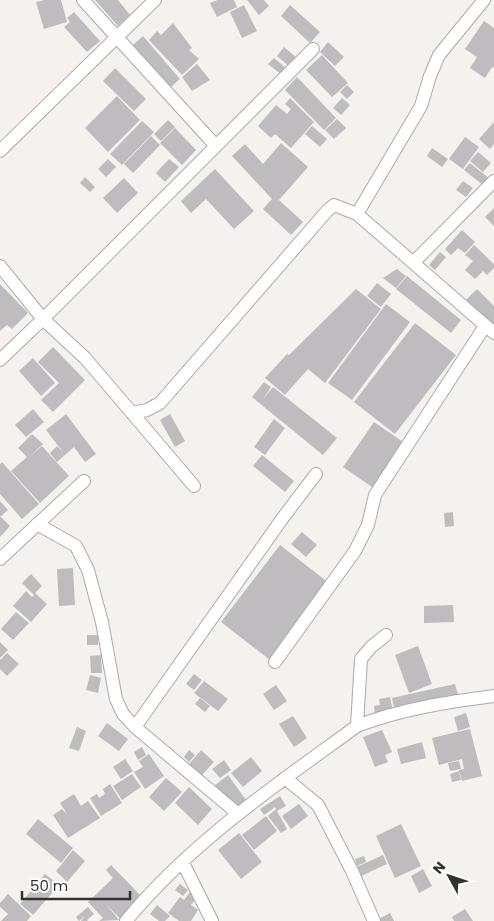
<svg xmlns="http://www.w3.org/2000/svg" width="494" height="921" viewBox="0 0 494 921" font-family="Poppins,sans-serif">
<rect width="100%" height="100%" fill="#f4f1ee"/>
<path fill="#bebcbf" d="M44,0H61L67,22L44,29L36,2Z
M95,0H118L130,15L118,26Z
M216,0H234L237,7L217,17L210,3L215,1L217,2Z
M247,0H264L269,6L259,15Z
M244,5L257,31L242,38L230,12Z
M290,5L320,32L310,43L281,16Z
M74,12L100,41L87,52L64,27L70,22L67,18Z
M484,21L494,28V68L492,67L485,78L470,68L477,57L465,49Z
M173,23L192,48L189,50L199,59L182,75L149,40L157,31L161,35Z
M143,36L180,79L171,87L133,45Z
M328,42L344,57L335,66L320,52Z
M284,47L298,59L291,68L277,56Z
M322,55L348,83L332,97L306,70Z
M274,58L287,69L282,75L268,64Z
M197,64L210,80L192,91L182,77Z
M115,68L146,99L134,111L103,81Z
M297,77L336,118L324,130L285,90Z
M347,85L354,92L347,99L340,92Z
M117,96L140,120L108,152L85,128Z
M290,98L314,122L291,148L275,134L271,138L258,126L276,105L287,114L291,109L285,104Z
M342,98L350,105L341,115L333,108Z
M337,119L346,128L334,139L325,130Z
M168,120L175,127L161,141L154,134Z
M142,121L154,132L122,165L110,154Z
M494,122V144L490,149L479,139Z
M312,126L327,139L320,147L305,134Z
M175,128L196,150L182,165L160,143Z
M151,136L160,145L133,173L124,164Z
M465,137L479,147L463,169L449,159Z
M281,143L308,167L279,200L303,222L291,235L263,209L272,199L232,156L245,144L263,164Z
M432,148L448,159L442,167L427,156Z
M478,152L491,163L483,172L470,161Z
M108,159L116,167L106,177L98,169Z
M169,159L179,167L165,182L156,173Z
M470,163L490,179L484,186L464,170Z
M215,169L254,211L234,229L206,199L191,213L181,201Z
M85,177L95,187L90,192L80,183Z
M124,178L138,193L117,213L103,198Z
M463,181L473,188L466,197L456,190Z
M494,208V226L485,217Z
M462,230L475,242L465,253L458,248L451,255L445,249Z
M474,245L494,264V268L487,275L483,271L475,279L465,270L473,261L465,255Z
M440,252L446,257L435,270L429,265Z
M397,269L406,276L396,288L383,278Z
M407,276L461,320L451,333L396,289Z
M377,283L391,294L381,307L367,296Z
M0,284L28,313L12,329L7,325L0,331Z
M356,289L381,309L325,383L308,369L285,395L265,378L287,354L289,355Z
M477,289L494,306V327L466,300Z
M386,304L410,322L352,400L328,383Z
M415,323L456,355L395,434L354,402Z
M53,347L85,380L53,412L41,400L59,383L38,362Z
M33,358L55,383L41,396L19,371Z
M264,382L271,387L263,399L273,387L337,438L323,455L252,397Z
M33,409L44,422L26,437L15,425Z
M66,414L96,454L85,462L74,447L57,462L50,453L57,446L63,452L46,430Z
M170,414L185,441L175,447L160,420Z
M274,419L285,428L265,455L254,447Z
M374,422L406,444L375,489L343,467Z
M32,434L43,444L28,458L42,446L69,476L40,503L11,471L27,457L18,448Z
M262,455L294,481L285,492L253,466Z
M2,462L39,504L22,519L0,494V464Z
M0,501L8,510L0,517Z
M453,512L454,526L445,527L444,513Z
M1,517L10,526L0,537V518Z
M302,532L317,545L306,557L291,544Z
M280,545L329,583L270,660L221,622Z
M73,568L75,605L59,606L57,569Z
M31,574L42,586L35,593L47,604L31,622L13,606L26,591L32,597L34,595L22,583Z
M453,605L454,622L424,623V606Z
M16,612L29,623L13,640L1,629Z
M87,635H98V645H87Z
M0,642L8,650L0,658Z
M418,646L432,684L409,693L395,655Z
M7,653L19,664L7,676L0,669V660Z
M101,655L102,673H91L90,656Z
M194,674L202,680L194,690L186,684Z
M90,675L101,678L98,693L86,690Z
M204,681L228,699L218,711L194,693Z
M455,684L459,698L395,712L392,698Z
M276,685L287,701L274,710L263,694Z
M390,697L393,712L375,715L374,706L380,705L379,699Z
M200,698L210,706L205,712L195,704Z
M466,713L470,727L458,731L454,717Z
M293,716L307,738L294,747L279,724Z
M107,723L128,739L119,751L98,736Z
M77,727L86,731L79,751L69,748Z
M470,729L482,776L462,781L459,770L464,769L462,759L439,765L432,738Z
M382,730L392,752L385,755L388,762L375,767L363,737Z
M422,742L426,758L401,764L397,749Z
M142,747L146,755L138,760L134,752Z
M189,750L195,755L189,762L184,757Z
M201,750L214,762L202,775L189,764Z
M149,754L164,776L145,789L134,772L143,767L139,761Z
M251,757L262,771L243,787L231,773Z
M125,759L133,771L121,779L113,767Z
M224,760L231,770L220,778L212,769Z
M459,761L461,769L450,771L448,763Z
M459,771L461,780L452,782L450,774Z
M132,774L141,787L122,800L113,786Z
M228,775L246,800L237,807L214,786Z
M166,778L182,792L164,811L149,797Z
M110,784L122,803L101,816L90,798L97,794L99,798L105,794L103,789Z
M189,787L212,809L198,825L175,803Z
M74,794L81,806L88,801L100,818L68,838L53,815L62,809L67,814L60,803Z
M280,796L286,806L277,811L287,829L281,833L268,816L276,809L275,807L264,815L260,809Z
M299,804L308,816L291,829L282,816Z
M266,816L277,831L254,850L242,835Z
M38,819L73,848L61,863L26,834Z
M401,824L421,866L395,878L376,836Z
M239,833L262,862L241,879L218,850Z
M73,850L85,861L67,882L56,871Z
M383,855L387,864L361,876L357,867Z
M364,856L366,862L357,866L355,859Z
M111,865L143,898L120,919L105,903L119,920L99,921L103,918L88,902L113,878L106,870Z
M423,869L432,886L419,893L411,876Z
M45,874L59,885L33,915L20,904Z
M180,884L188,890L183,896L175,890Z
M190,892L197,897L191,905L198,910L191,921H179L168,913L180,897L184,900Z
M8,894L31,916L27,921H1L8,914L0,907V903Z
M157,905L170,916L165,921H159L150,914Z
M88,907L94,914L87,920L88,921H81L85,916L79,921L76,917Z
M465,909L473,921H454L452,917Z
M390,913L394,921H375Z"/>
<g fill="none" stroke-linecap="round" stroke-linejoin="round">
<defs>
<path id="minor" d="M83,0L215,145
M0,151L155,0
M357,214L421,106L430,76L439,55L484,0
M414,262L494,181
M0,266L43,319L85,358L132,413L147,410L160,403L327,211L334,205L357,214L494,333
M0,360L43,319L313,49
M132,413L194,486
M37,524L76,546L88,570L102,622L116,699L123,714L135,727L237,813
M0,559L84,481
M275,662L355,551L368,525L375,495L485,326
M357,726L361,659L371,647L386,635
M135,727L282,519L316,474
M285,778L318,805L352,871L374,921
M183,863L212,921
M126,921C191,842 276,785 357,726C401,709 448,702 494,696"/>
</defs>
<use href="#minor" stroke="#acaaa7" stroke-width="14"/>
<use href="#minor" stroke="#fff" stroke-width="12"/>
</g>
<g transform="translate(449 876) rotate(310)" stroke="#ffffff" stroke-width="4" paint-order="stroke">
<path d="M0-4L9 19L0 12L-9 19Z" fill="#343231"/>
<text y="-8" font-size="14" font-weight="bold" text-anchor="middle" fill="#343231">N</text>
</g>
<path d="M22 891v8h108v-8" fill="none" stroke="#343231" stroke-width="2.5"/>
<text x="30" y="891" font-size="15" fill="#343231" stroke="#ffffff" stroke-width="4" paint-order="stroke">50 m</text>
</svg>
